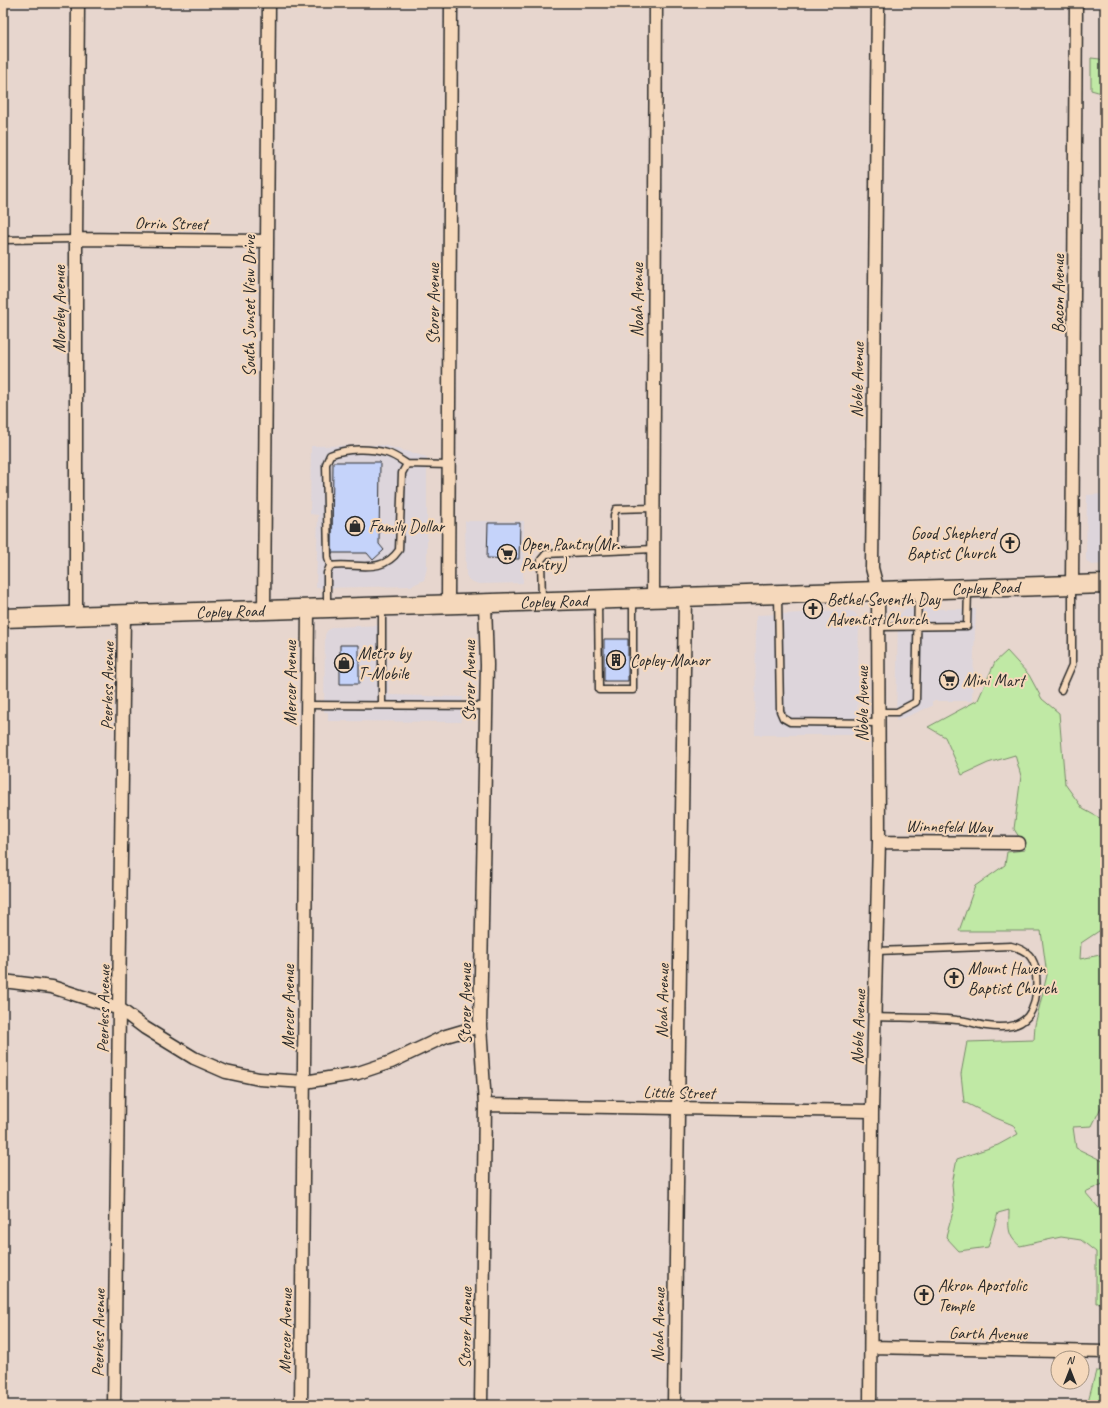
<svg xmlns="http://www.w3.org/2000/svg" width="1108" height="1408" viewBox="0 0 1108 1408" font-family="Caveat,sans-serif">
<rect width="100%" height="100%" fill="#e7d6ce"/>
<filter id="ink" filterUnits="userSpaceOnUse"><feTurbulence type="fractalNoise" baseFrequency=".025" numOctaves="2"/><feDisplacementMap in="SourceGraphic" scale="8" xChannelSelector="R" yChannelSelector="G"/><feConvolveMatrix kernelMatrix="1 2 1 2 8 2 1 2 1" color-interpolation-filters="sRGB"/></filter>
<g filter="url(#ink)">
<path fill="#ddd5db" d="M383,445L427,457V568L424,580L411,586L316,588L318,515L310,514L311,446Z
M1105,494V564L1091,565L1086,560V555L1087,495Z
M465,521H524L523,583L478,584L469,580L466,575Z
M905,609H976L972,701H932V706L896,721L898,616Z
M848,611L854,612L859,618L857,735H755L756,615Z
M385,625L389,695L463,697L461,722L328,721V712H324L325,635L327,631L332,627Z"/>
<path fill="#c0e9a5" stroke="#768a68" d="M1091,58L1100,59L1105,63V94L1091,90Z
M1007,651L1029,675L1042,699L1059,713L1065,784L1083,809L1105,821V927L1081,943L1080,959L1105,954V1099L1092,1126L1073,1127L1076,1148L1105,1162V1183L1085,1192L1105,1215V1302L1096,1303V1252L1081,1240L1061,1237L1020,1246C1006,1235 1009,1226 1009,1210L998,1213L988,1247L959,1251L946,1237L954,1208L952,1184L957,1159L998,1145L1018,1134L1013,1125L996,1118L964,1102L961,1074L967,1042L1034,1040L1035,1025L1047,975L1041,931H959L975,886L1005,865L1007,852L1025,850L1021,840L1014,829L1021,776L1015,755L988,763L962,775L945,737L928,727L978,700L995,662Z
M1096,1371H1105V1405H1087Z"/>
<path fill="#c5d3fa" stroke="#2b2b2b" d="M333,462H380L379,544L384,550L373,560L367,553H332Z
M488,523H520L519,559L487,558Z
M604,639H628V681H604Z
M340,645H359V684H340Z"/>
<g fill="none" stroke-linecap="round" stroke-linejoin="round">
<defs>
<path id="service" d="M3,240L76,239
M614,550V515L616,509L653,508
M330,566L328,557L326,464L330,455C346,448 370,448 387,453C394,455 401,460 407,464
M778,596L780,711L783,718L790,722L879,723
M542,600L541,560L546,554L653,549
M598,601L599,690H633V599
M327,607V573L330,566C357,562 381,576 399,550L402,473L407,464L449,465
M878,627L967,626L968,590
M1061,690L1072,665V586
M307,705L486,706
M382,705V608
M879,712H897L916,702L918,591
M875,1017C902,1018 930,1017 957,1020C967,1020 977,1025 987,1026C1027,1032 1039,1012 1036,974C1035,957 1027,950 1011,946L877,951"/>
<path id="minor" d="M76,239L266,241
M1072,585L1076,3
M653,597L656,3
M448,604L451,3
M264,610L269,3
M76,615V239L78,3
M879,842L1019,843
M3,981L52,987L120,1009L145,1028L194,1058L226,1072L259,1079L305,1082L358,1073L391,1062L446,1036L480,1026
M485,1105L872,1111
M871,1347L1105,1352
M114,1405L124,614
M301,1405L308,609
M481,1405L485,1105L480,1026L487,665L485,604
M674,1405L685,597
M870,1405L872,1111L879,842L878,591L872,568L878,3"/>
<g id="secondary">
<path id="s1" d="M3,618L1105,584"/>
</g>
</defs>
<use href="#service" stroke="#2b2b2b" stroke-width="9"/>
<use href="#minor" stroke="#2b2b2b" stroke-width="15"/>
<use href="#secondary" stroke="#2b2b2b" stroke-width="21"/>
<use href="#service" stroke="#f5d8bb" stroke-width="6"/>
<use href="#minor" stroke="#f5d8bb" stroke-width="12"/>
<use href="#secondary" stroke="#f5d8bb" stroke-width="18"/>
</g>
</g>
<defs>
<symbol id="shop-ring" viewBox="-11 -11 22 22"><circle r="9.5" fill="#f5d8bb" stroke="#2b2b2b" stroke-width="1.5"/><path d="M-5-2.5h2.3a2.7 3.5 0 0 1 5.4 0H5L5.5 6h-11ZM-1.5-2.5h3a1.5 2.3 0 0 0-3 0Z" fill="#2b2b2b"/></symbol>
<symbol id="church-ring" viewBox="-11 -11 22 22"><circle r="9.5" fill="#f5d8bb" stroke="#2b2b2b" stroke-width="1.5"/><path d="M-1.2-6h2.4v3.5h3.3v2.4h-3.3V6h-2.4V-.1h-3.3v-2.4h3.3Z" fill="#2b2b2b"/></symbol>
<symbol id="supermarket-ring" viewBox="-11 -11 22 22"><circle r="9.5" fill="#f5d8bb" stroke="#2b2b2b" stroke-width="1.5"/><path d="M-6-5.5h2.5l.6 2H6L4.5 2H-2.5L-4.4-4H-6ZM-1.5 3.2a1.3 1.3 0 1 0 .1 0ZM3 3.2a1.3 1.3 0 1 0 .1 0Z" fill="#2b2b2b"/></symbol>
<symbol id="building-ring" viewBox="-11 -11 22 22"><circle r="9.5" fill="#f5d8bb" stroke="#2b2b2b" stroke-width="1.5"/><path d="M-4-6H4V6H1V3H-1V6H-4ZM-2.5-4.3h1.7v1.8h-1.7ZM.8-4.3h1.7v1.8H.8ZM-2.5-1h1.7V.8h-1.7ZM.8-1h1.7V.8H.8Z" fill="#2b2b2b"/></symbol>
</defs>
<g fill-rule="evenodd">
<use href="#shop-ring" x="344" y="515" width="22" height="22"/>
<use href="#church-ring" x="999" y="532" width="22" height="22"/>
<use href="#supermarket-ring" x="496" y="543" width="22" height="22"/>
<use href="#church-ring" x="802" y="598" width="22" height="22"/>
<use href="#building-ring" x="605" y="649" width="22" height="22"/>
<use href="#shop-ring" x="333" y="652" width="22" height="22"/>
<use href="#supermarket-ring" x="938" y="669" width="22" height="22"/>
<use href="#church-ring" x="943" y="967" width="22" height="22"/>
<use href="#church-ring" x="913" y="1284" width="22" height="22"/>
</g>
<g text-anchor="middle" stroke-width="4" stroke-linejoin="round" paint-order="stroke">
<g font-size="17" fill="#2b2b2b" stroke="#f5d8bb">
<text transform="translate(171 223) rotate(1)" y="6">Orrin Street</text>
<text transform="translate(1058 294) rotate(-90)" y="6">Bacon Avenue</text>
<text transform="translate(637 300) rotate(-90)" y="6">Noah Avenue</text>
<text transform="translate(433 304) rotate(-90)" y="6">Storer Avenue</text>
<text transform="translate(249 306) rotate(-90)" y="6">South Sunset View Drive</text>
<text transform="translate(59 309) rotate(-90)" y="6">Moreley Avenue</text>
<text transform="translate(857 380) rotate(-89)" y="6">Noble Avenue</text>
<text dy="6" stroke="none"><textPath href="#s1" startOffset="983">Copley Road</textPath></text>
<text dy="6" stroke="none"><textPath href="#s1" startOffset="551">Copley Road</textPath></text>
<text dy="6" stroke="none"><textPath href="#s1" startOffset="227">Copley Road</textPath></text>
<text transform="translate(469 681) rotate(-90)" y="6">Storer Avenue</text>
<text transform="translate(290 683) rotate(-90)" y="6">Mercer Avenue</text>
<text transform="translate(107 686) rotate(-89)" y="6">Peerless Avenue</text>
<text transform="translate(862 704) rotate(-90)" y="6">Noble Avenue</text>
<text transform="translate(949 826) rotate(1)" y="6">Winnefeld Way</text>
<text transform="translate(662 1001) rotate(-89)" y="6">Noah Avenue</text>
<text transform="translate(465 1004) rotate(-90)" y="6">Storer Avenue</text>
<text transform="translate(288 1007) rotate(-90)" y="6">Mercer Avenue</text>
<text transform="translate(103 1009) rotate(-89)" y="6">Peerless Avenue</text>
<text transform="translate(858 1027) rotate(-88)" y="6">Noble Avenue</text>
<text transform="translate(679 1092) rotate(1)" y="6">Little Street</text>
<text transform="translate(658 1325) rotate(-89)" y="6">Noah Avenue</text>
<text transform="translate(465 1328) rotate(-89)" y="6">Storer Avenue</text>
<text transform="translate(285 1331) rotate(-89)" y="6">Mercer Avenue</text>
<text transform="translate(98 1333) rotate(-89)" y="6">Peerless Avenue</text>
<text transform="translate(988 1333) rotate(1)" y="6">Garth Avenue</text>
</g>
<g font-size="17" fill="#2b2b2b" stroke="#f5d8bb" text-anchor="start">
<text x="369" y="532">Family Dollar</text>
<text x="996" y="539" text-anchor="end">Good Shepherd<tspan x="996" dy="20">Baptist Church</tspan></text>
<text x="521" y="550">Open Pantry(Mr.<tspan x="521" dy="20">Pantry)</tspan></text>
<text x="827" y="605">Bethel Seventh Day<tspan x="827" dy="20">Adventist Church</tspan></text>
<text x="358" y="659">Metro by<tspan x="358" dy="20">T-Mobile</tspan></text>
<text x="630" y="666">Copley-Manor</text>
<text x="963" y="686">Mini Mart</text>
<text x="968" y="974">Mount Haven<tspan x="968" dy="20">Baptist Church</tspan></text>
<text x="938" y="1291">Akron Apostolic<tspan x="938" dy="20">Temple</tspan></text>
</g>
</g>
<rect width="1108" height="1408" fill="none" stroke="#f5d8bb" stroke-width="16"/>
<rect x="8" y="8" width="1092" height="1392" fill="none" stroke="#2b2b2b" stroke-width="1.5" filter="url(#ink)"/>
<g transform="translate(1070 1370)"><circle r="19" fill="#f5d8bb" stroke="#a49381"/>
<path d="M0-3L7 15L0 10L-7 15Z" fill="#2b2b2b"/>
<text y="-6" font-size="11" font-weight="bold" text-anchor="middle" fill="#2b2b2b">N</text>
</g>
</svg>
